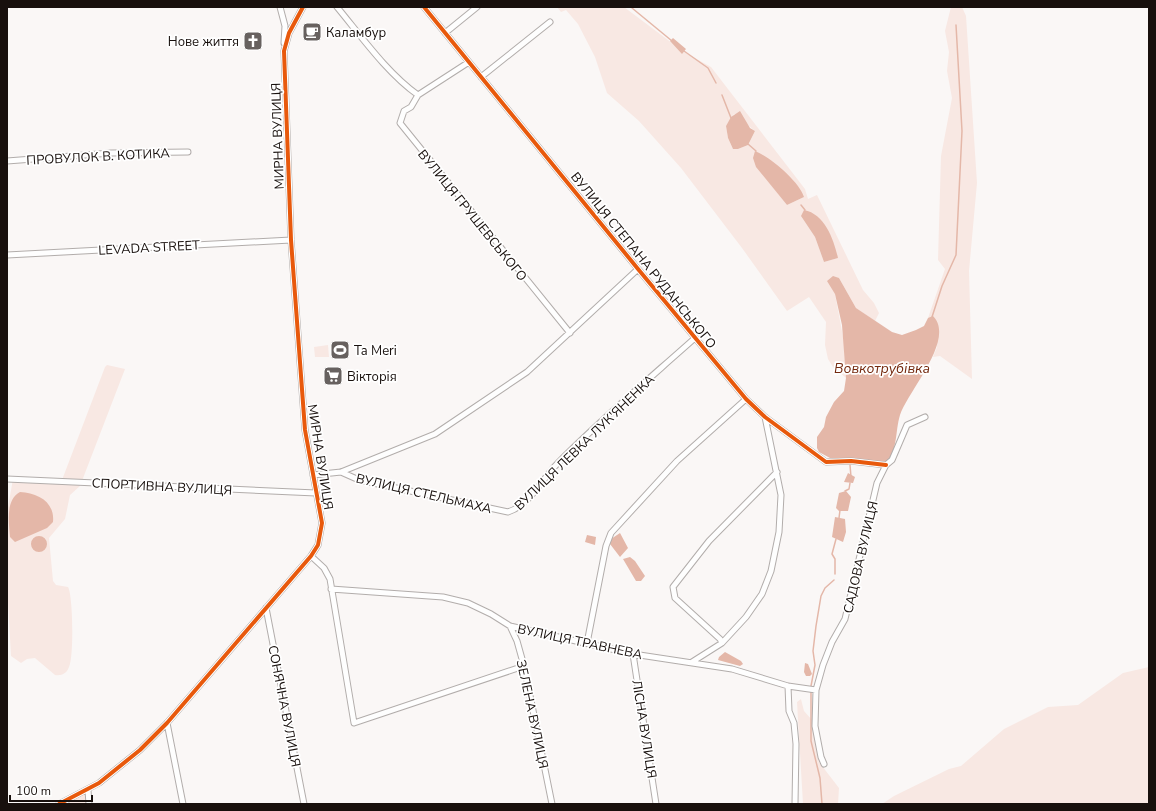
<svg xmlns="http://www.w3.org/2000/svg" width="1156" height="811" viewBox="0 0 1156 811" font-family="'Nunito Sans',sans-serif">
<rect width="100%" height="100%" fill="#faf7f6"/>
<path fill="#f8e8e3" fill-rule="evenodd" d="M557,7H624L684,52L711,67L805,189L808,199L817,195L863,290L874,303L879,313L875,321L856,308L839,278L835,294L844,342L846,378L833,367L828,359L825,345L826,322L809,297L787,311L742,248L681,168L639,121L607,93L595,57L578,24L566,10L561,12ZM734,114L755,131L748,145L738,149H733L728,138L726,126ZM765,177L804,197L787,205ZM801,216L838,258L824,262L815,237Z
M951,7H962L966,16L977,183L969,271L972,379L940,356L933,357L937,347L928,318L945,269L938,260L941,156L952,98L947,71L949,52L945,31Z
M328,345L329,357H315L314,347Z
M107,365L125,369L80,486L70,495L65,519L49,538L53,581L56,585L68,587C73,595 74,657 69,667C67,673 62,676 55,675L35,658L27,659L21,663L11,656L7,585V513L13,479L62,480L105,367Z
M1149,667V804H882L894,796L949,769L961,766L1004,729L1048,707L1078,705L1123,673Z
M801,699L804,711L812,720L819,762L839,788L838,804H803L797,702Z
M88,790L89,804H59Z"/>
<path fill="#e4b7a8" d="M673,38L686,49L682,54L670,41Z
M740,111L750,128L755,131L748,145L738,149H733L728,138L726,126L731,117Z
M755,151C770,157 799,181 804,197L787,205L756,167L753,158Z
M804,210C825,214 834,240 838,258L824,262L815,237L801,216Z
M833,276L839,278L856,308L892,332L902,335L916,330L924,326L928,318L933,316C956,339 908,391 900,415C895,432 898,448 887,462L830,458L819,452L817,448V437L824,427L826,417L834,402L844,391L846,378L842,325L835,294L827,281Z
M347,344L348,354L334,357L332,346Z
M848,473L855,477L853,483L844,482Z
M846,491L851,497L848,511H839L836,508L839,493Z
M20,492C38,493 55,502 53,522L47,528L15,542L10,537C9,523 5,500 20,492Z
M835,517L845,519L846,532L843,542L832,537Z
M620,533L628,548L620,557L610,544L611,539Z
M587,535L596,537L595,545L585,542Z
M31 544a8 8 0 1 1 16 0a8 8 0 1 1-16 0Z
M630,557L635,561L645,576L641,581H636L623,559Z
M725,652L741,661L743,664L740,666L718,660L719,657Z
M805,663L808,664L812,674L810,676H806L804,672Z"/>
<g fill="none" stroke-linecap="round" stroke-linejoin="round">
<path stroke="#e4b7a8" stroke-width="1.5" d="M632,8L672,41
M684,51L708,68L716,83
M722,95L731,118
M748,144L756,151
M801,205L805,210
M932,317L942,286L956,255L962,131L956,25
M850,465L851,477
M845,491L849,489L850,483
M839,518L840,510
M835,574V559L832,554L836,539
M811,686L815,665L813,651L816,626L821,596L825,588L834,580
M811,691V741L820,778L822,804"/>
<defs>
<path id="minor" d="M280,7L285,26L284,43
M337,7C361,36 387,73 418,95L469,62
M424,7L638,269L746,399L765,417L826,462L851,461L886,465
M445,33L477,7
M481,77L550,22
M418,95L411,107L404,111L400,123L570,333
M7,161L111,153L188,152
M7,255L291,240
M341,472L359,480L508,512C530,505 542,479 557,464C600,420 649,379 695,338
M313,475L341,472L435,434L527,372L638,269
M7,479L316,493
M311,556L324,568L330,579L354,723L524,666
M331,589L443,597L468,603L491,614L510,626L633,654L732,669L788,686L816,690
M266,608L304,804
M510,626L517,641L524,666L552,804
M587,643L606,546L611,533L677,461L746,399
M722,643L720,639L675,598L673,587L709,541L777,472
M633,654L656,804
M692,662L722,643L746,617L762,594L771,571L779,532L781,495L765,417
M788,686L789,711L794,723L796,744L795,804
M167,723L183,804
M824,764L821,757L815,726L816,690L823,665L832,642L845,619L877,483L886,465L892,460L907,425L925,417
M88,790L89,804
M59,804L99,783L140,750L167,723L311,556L318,545L322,523L305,430L291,240L284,51L289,33L303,7"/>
</defs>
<use href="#minor" stroke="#b2adab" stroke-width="7"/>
<use href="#minor" stroke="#fefefe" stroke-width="5"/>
<defs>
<path id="cycleway" d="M424,7L638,269L746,399L765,417L826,462L851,461L886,465
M59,804L99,783L140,750L167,723L311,556L318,545L322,523L305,430L291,240L284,51L289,33L303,7"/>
</defs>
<use href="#cycleway" stroke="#fff" stroke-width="6"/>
<use href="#cycleway" stroke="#e8590c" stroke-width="4"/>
</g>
<defs>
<symbol id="cafe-square" viewBox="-11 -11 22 22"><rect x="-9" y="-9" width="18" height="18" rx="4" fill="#67615f" stroke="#fff"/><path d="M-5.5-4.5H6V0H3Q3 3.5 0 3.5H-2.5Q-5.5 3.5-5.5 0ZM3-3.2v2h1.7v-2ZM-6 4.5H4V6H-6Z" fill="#fff"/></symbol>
<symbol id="church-square" viewBox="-11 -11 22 22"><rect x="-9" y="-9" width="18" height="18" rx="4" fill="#67615f" stroke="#fff"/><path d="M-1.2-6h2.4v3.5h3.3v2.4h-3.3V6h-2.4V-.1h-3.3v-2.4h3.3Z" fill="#fff"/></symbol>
<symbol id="stadium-square" viewBox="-11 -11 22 22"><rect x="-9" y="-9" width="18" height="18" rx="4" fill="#67615f" stroke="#fff"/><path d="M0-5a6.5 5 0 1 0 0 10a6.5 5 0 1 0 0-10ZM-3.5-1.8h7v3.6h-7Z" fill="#fff"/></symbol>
<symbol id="supermarket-square" viewBox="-11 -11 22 22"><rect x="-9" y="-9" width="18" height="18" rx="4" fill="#67615f" stroke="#fff"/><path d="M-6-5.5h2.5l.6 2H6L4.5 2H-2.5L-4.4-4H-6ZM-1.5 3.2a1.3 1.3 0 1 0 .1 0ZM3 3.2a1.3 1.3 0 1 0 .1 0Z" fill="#fff"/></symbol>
</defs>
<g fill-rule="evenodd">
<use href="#cafe-square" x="301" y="21" width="22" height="22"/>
<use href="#church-square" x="242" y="30" width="22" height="22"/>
<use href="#stadium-square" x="329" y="339" width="22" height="22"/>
<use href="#supermarket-square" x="322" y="365" width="22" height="22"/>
</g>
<g text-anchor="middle" stroke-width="3.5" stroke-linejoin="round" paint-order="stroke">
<g font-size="13" fill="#18100d" stroke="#fff" text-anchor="start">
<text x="326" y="37">Каламбур</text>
<text x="239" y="46" text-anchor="end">Нове життя</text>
<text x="354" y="355">Ta Meri</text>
<text x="347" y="381">Вікторія</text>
</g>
<g font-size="13" fill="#18100d" stroke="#fff">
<text transform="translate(277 136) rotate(-92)" y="5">МИРНА ВУЛИЦЯ</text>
<text transform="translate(98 156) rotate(-3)" y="5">ПРОВУЛОК В. КОТИКА</text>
<text transform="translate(473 215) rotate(51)" y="5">ВУЛИЦЯ ГРУШЕВСЬКОГО</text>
<text transform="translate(149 247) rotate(-3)" y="5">LEVADA STREET</text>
<text transform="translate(644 260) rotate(51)" y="5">ВУЛИЦЯ СТЕПАНА РУДАНСЬКОГО</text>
<text transform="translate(584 442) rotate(-44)" y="5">ВУЛИЦЯ ЛЕВКА ЛУК'ЯНЕНКА</text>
<text transform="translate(321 457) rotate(81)" y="5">МИРНА ВУЛИЦЯ</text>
<text transform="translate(162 486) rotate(3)" y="5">СПОРТИВНА ВУЛИЦЯ</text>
<text transform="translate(424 493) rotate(13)" y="5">ВУЛИЦЯ СТЕЛЬМАХА</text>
<text transform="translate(860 557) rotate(-77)" y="5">САДОВА ВУЛИЦЯ</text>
<text transform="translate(580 641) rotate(12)" y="5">ВУЛИЦЯ ТРАВНЕВА</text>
<text transform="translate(285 706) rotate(79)" y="5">СОНЯЧНА ВУЛИЦЯ</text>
<text transform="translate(533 714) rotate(78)" y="5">ЗЕЛЕНА ВУЛИЦЯ</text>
<text transform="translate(645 729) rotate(81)" y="5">ЛІСНА ВУЛИЦЯ</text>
</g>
<g font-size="14" font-style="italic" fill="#74290e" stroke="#fff">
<text x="882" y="373">Вовкотрубівка</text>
</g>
</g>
<rect width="1156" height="811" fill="none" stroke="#18100d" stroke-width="16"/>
<path d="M10 795v6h82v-6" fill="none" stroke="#18100d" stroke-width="2"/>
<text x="16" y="795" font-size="12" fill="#18100d" stroke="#ffffff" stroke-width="3" paint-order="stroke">100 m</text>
</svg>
